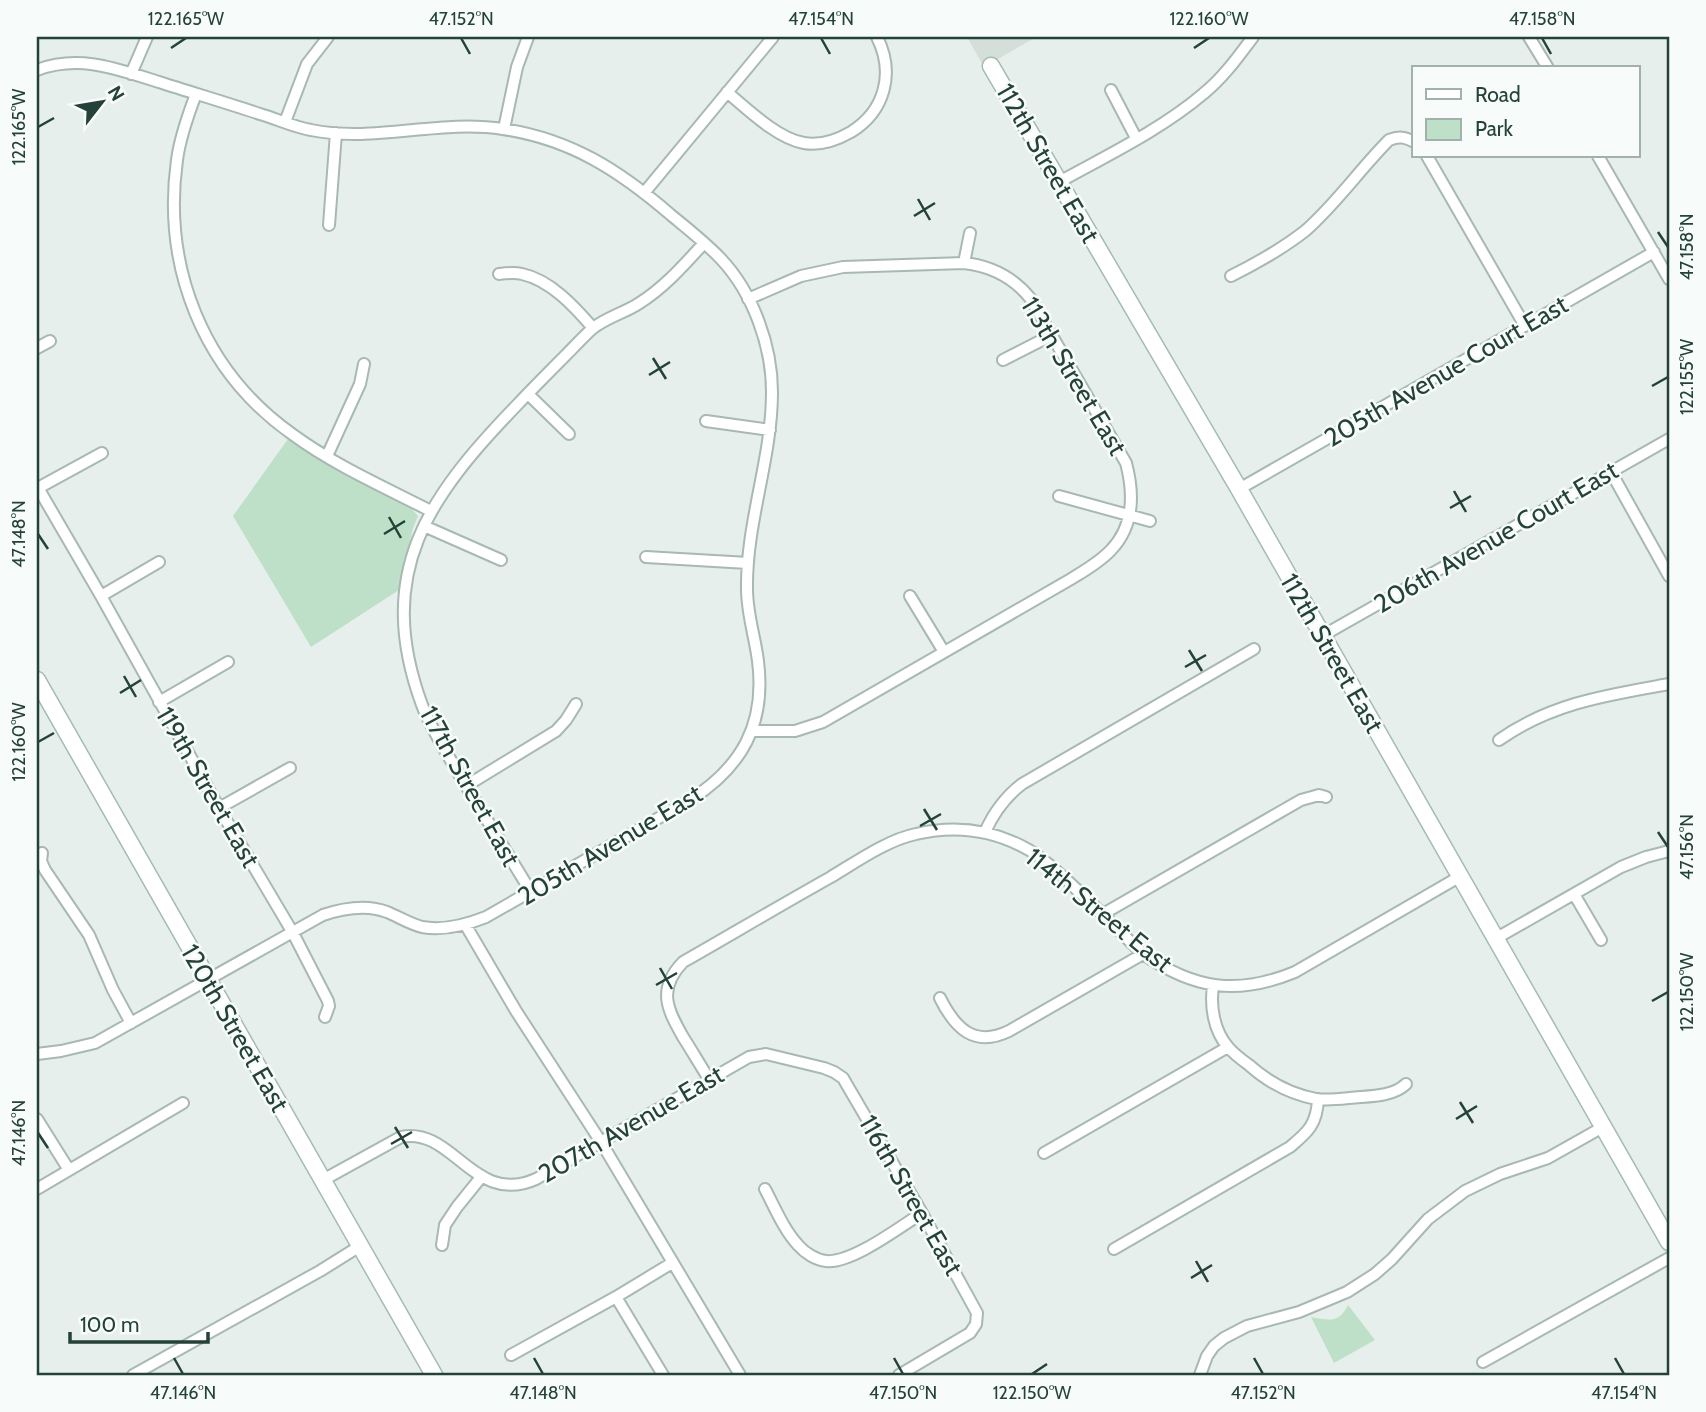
<svg xmlns="http://www.w3.org/2000/svg" width="1706" height="1412" viewBox="0 0 1706 1412" font-family="Cabin,sans-serif">
<rect width="100%" height="100%" fill="#e6efeb"/>
<path fill="#d4dfda" d="M967,37H1036L984,67Z"/>
<path fill="#bfe0c8" d="M288,439L339,471L411,508L418,516L413,528L399,590L311,647L233,516Z
M1348,1305L1375,1340L1334,1363L1311,1317C1328,1320 1339,1324 1348,1305Z"/>
<g fill="none" stroke-linecap="round" stroke-linejoin="round">
<defs>
<path id="street" d="M1529,37L1548,68
M37,70C80,54 117,69 159,82C193,93 227,103 260,114C277,119 294,127 311,130C374,143 439,119 503,129C571,139 620,171 671,215C688,229 706,243 721,259C753,293 772,346 772,392C772,459 746,522 747,589C747,614 755,637 758,661C766,724 742,767 690,800L486,917C466,925 444,931 422,927C410,924 399,917 387,912C366,904 344,908 323,915L95,1043L61,1051L37,1054
M131,74L147,37
M1111,90L1136,138
M727,92C747,109 778,139 804,143C821,146 837,140 851,132C885,111 895,73 877,37
M196,94C188,115 180,137 177,160C162,267 203,371 292,434C334,465 384,487 431,511
M285,122L307,64L328,37
M504,129L517,67L528,37
M1427,156L1525,326
M1598,156L1669,279
M1059,182C1106,156 1162,129 1203,94C1223,78 1238,57 1253,37
M644,193L773,37
M329,225L336,133
M964,263L970,233
M499,274C507,273 514,272 522,274C550,280 574,306 593,328
M1231,276C1257,263 1282,249 1305,231C1336,204 1360,169 1389,140C1399,136 1405,137 1414,142
M748,299L801,276L843,267L964,263C991,266 1013,277 1030,298L1126,463C1134,493 1134,526 1111,550C1100,562 1084,571 1071,579L823,722L795,731H753
M37,348L50,341
M1003,360L1052,335
M528,394L569,434
M706,421L770,430
M327,456L360,384L364,364
M1611,472L1669,576
M37,486L101,596L219,808L293,933L328,1001L329,1006L325,1017
M38,488L102,453
M1239,489L1654,252
M1059,496L1150,521
M424,526L501,560
M646,557L748,563
M101,596L159,562
M910,596L944,652
M1322,636L1669,439
M159,702L228,662
M1499,740C1551,703 1608,695 1669,684
M466,786L556,731L566,720L576,704
M219,808L290,768
M985,832C994,812 1005,797 1022,784L1254,649
M42,853L41,861L45,870L89,935L113,990L131,1023
M531,892C508,854 485,817 462,779C448,755 432,731 422,705C373,572 429,496 518,404C533,388 550,371 566,355C574,347 583,337 592,329C605,318 624,313 638,304C664,288 684,265 704,243
M1574,894L1601,940
M1103,914L1301,800L1319,795L1326,797
M465,924L516,1011L601,1142L740,1375
M1495,939L1621,867L1646,857L1669,851
M1213,986C1210,1007 1214,1031 1228,1047C1234,1054 1242,1060 1249,1065C1269,1083 1290,1094 1316,1099C1331,1101 1346,1098 1360,1097C1375,1096 1395,1095 1406,1084
M940,998C955,1028 974,1048 1009,1031L1143,954
M709,1079C700,1065 692,1051 683,1037C667,1009 657,989 683,962C732,934 781,905 831,877C856,862 887,840 916,834C955,825 994,830 1029,850C1046,860 1060,874 1074,887C1098,909 1120,932 1143,954C1194,989 1237,996 1295,972L1459,877
M37,1119L69,1170
M1044,1153L1228,1047
M323,1180L401,1137C453,1126 474,1207 536,1179L749,1057L766,1054L824,1068L834,1072L843,1078L847,1085L922,1213L977,1313L976,1324L970,1333L899,1375
M37,1189L183,1103
M765,1189C775,1208 784,1230 798,1245C805,1253 816,1260 826,1261C851,1264 900,1227 922,1213
M442,1245L445,1225L457,1207L482,1176
M1114,1249L1290,1147C1308,1132 1317,1124 1318,1099
M616,1297L663,1375
M511,1355L616,1297L672,1263
M1483,1362L1669,1258
M133,1375L320,1271L360,1246
M1200,1375L1207,1356L1214,1346L1224,1338L1247,1326L1299,1312L1347,1292L1375,1274L1392,1259L1428,1219L1465,1191L1500,1174L1548,1158L1603,1127"/>
<path id="secondary" d="M991,66L1239,489L1669,1242
M37,680L434,1375"/>
</defs>
<use href="#street" stroke="#a8b8b2" stroke-width="14"/>
<use href="#secondary" stroke="#a4bbb3" stroke-width="19"/>
<use href="#street" stroke="#fff" stroke-width="10"/>
<use href="#secondary" stroke="#fff" stroke-width="16"/>
</g>
<path fill="none" stroke="#24423a" stroke-width="2.5" d="M461,38L470,54M821,38L830,54M1542,38L1551,54M171,48L186,38M1194,48L1209,38M38,127L54,118M918,199L930,220M914,216L935,203M1658,232L1668,247M653,358L666,379M649,375L670,362M1652,386L1668,377M1454,491L1466,512M1450,508L1471,496M389,517L401,538M38,534L48,549M384,534L405,521M1189,650L1202,671M1185,667L1206,655M124,676L136,697M120,693L141,680M38,742L54,733M924,809L937,830M920,826L941,814M1658,832L1668,847M660,968L672,989M656,985L677,973M1652,1001L1668,992M1460,1102L1473,1123M1456,1119L1477,1106M395,1127L408,1148M38,1133L48,1148M391,1144L412,1132M1196,1261L1208,1282M1191,1278L1212,1265M174,1358L183,1374M534,1358L543,1374M894,1358L903,1374M1254,1358L1263,1374M1615,1358L1624,1374M1032,1374L1047,1364"/>
<g text-anchor="middle" stroke-width="5" stroke-linejoin="round" paint-order="stroke">
<g font-size="26" fill="#24423a" stroke="#f7fbf9">
<text transform="translate(1048 163) rotate(60)" y="9">112th Street East</text>
<text transform="translate(1446 371) rotate(-30)" y="9">205th Avenue Court East</text>
<text transform="translate(1074 376) rotate(59)" y="9">113th Street East</text>
<text transform="translate(1496 537) rotate(-30)" y="9">206th Avenue Court East</text>
<text transform="translate(1332 653) rotate(60)" y="9">112th Street East</text>
<text transform="translate(470 786) rotate(61)" y="9">117th Street East</text>
<text transform="translate(208 787) rotate(60)" y="9">119th Street East</text>
<text transform="translate(610 845) rotate(-31)" y="9">205th Avenue East</text>
<text transform="translate(1099 910) rotate(39)" y="9">114th Street East</text>
<text transform="translate(235 1028) rotate(60)" y="9">120th Street East</text>
<text transform="translate(631 1124) rotate(-30)" y="9">207th Avenue East</text>
<text transform="translate(911 1195) rotate(60)" y="9">116th Street East</text>
</g>
</g>
<rect width="1706" height="1412" fill="none" stroke="#f7fbf9" stroke-width="77"/>
<rect x="1412" y="66" width="228" height="91" fill="#f7fbf9" stroke="#a3b1ad" stroke-width="2"/>
<rect x="1426" y="89" width="35" height="10" fill="#ffffff" stroke="#a3b1ad" stroke-width="2"/>
<text x="1475" y="102" font-size="21" fill="#24423a">Road</text>
<rect x="1426" y="119" width="35" height="21" fill="#bfe0c8" stroke="#a3b1ad" stroke-width="2"/>
<text x="1475" y="136" font-size="21" fill="#24423a">Park</text>
<g transform="translate(102 102) rotate(59)" stroke="#f7fbf9" stroke-width="5" paint-order="stroke">
<path d="M0-5L12 26L0 18L-12 26Z" fill="#24423a"/>
<text y="-10" font-size="19" font-weight="bold" text-anchor="middle" fill="#24423a">N</text>
</g>
<path d="M70 1332v10h138v-10" fill="none" stroke="#24423a" stroke-width="3.5"/>
<text x="80" y="1332" font-size="21" fill="#24423a" stroke="#f7fbf9" stroke-width="5" paint-order="stroke">100 m</text>
<rect x="38" y="38" width="1630" height="1336" fill="none" stroke="#24423a" stroke-width="2.5"/>
<g font-size="18" text-anchor="middle" fill="#24423a">
<text x="186" y="25">122.165°W</text>
<text x="461" y="25">47.152°N</text>
<text x="821" y="25">47.154°N</text>
<text x="1209" y="25">122.160°W</text>
<text x="1542" y="25">47.158°N</text>
<text transform="translate(19 127) rotate(-90)" y="6">122.165°W</text>
<text transform="translate(1687 247) rotate(-90)" y="6">47.158°N</text>
<text transform="translate(1687 377) rotate(-90)" y="6">122.155°W</text>
<text transform="translate(19 534) rotate(-90)" y="6">47.148°N</text>
<text transform="translate(19 742) rotate(-90)" y="6">122.160°W</text>
<text transform="translate(1687 847) rotate(-90)" y="6">47.156°N</text>
<text transform="translate(1687 992) rotate(-90)" y="6">122.150°W</text>
<text transform="translate(19 1133) rotate(-90)" y="6">47.146°N</text>
<text x="183" y="1399">47.146°N</text>
<text x="543" y="1399">47.148°N</text>
<text x="903" y="1399">47.150°N</text>
<text x="1032" y="1399">122.150°W</text>
<text x="1263" y="1399">47.152°N</text>
<text x="1624" y="1399">47.154°N</text>
</g>
</svg>
